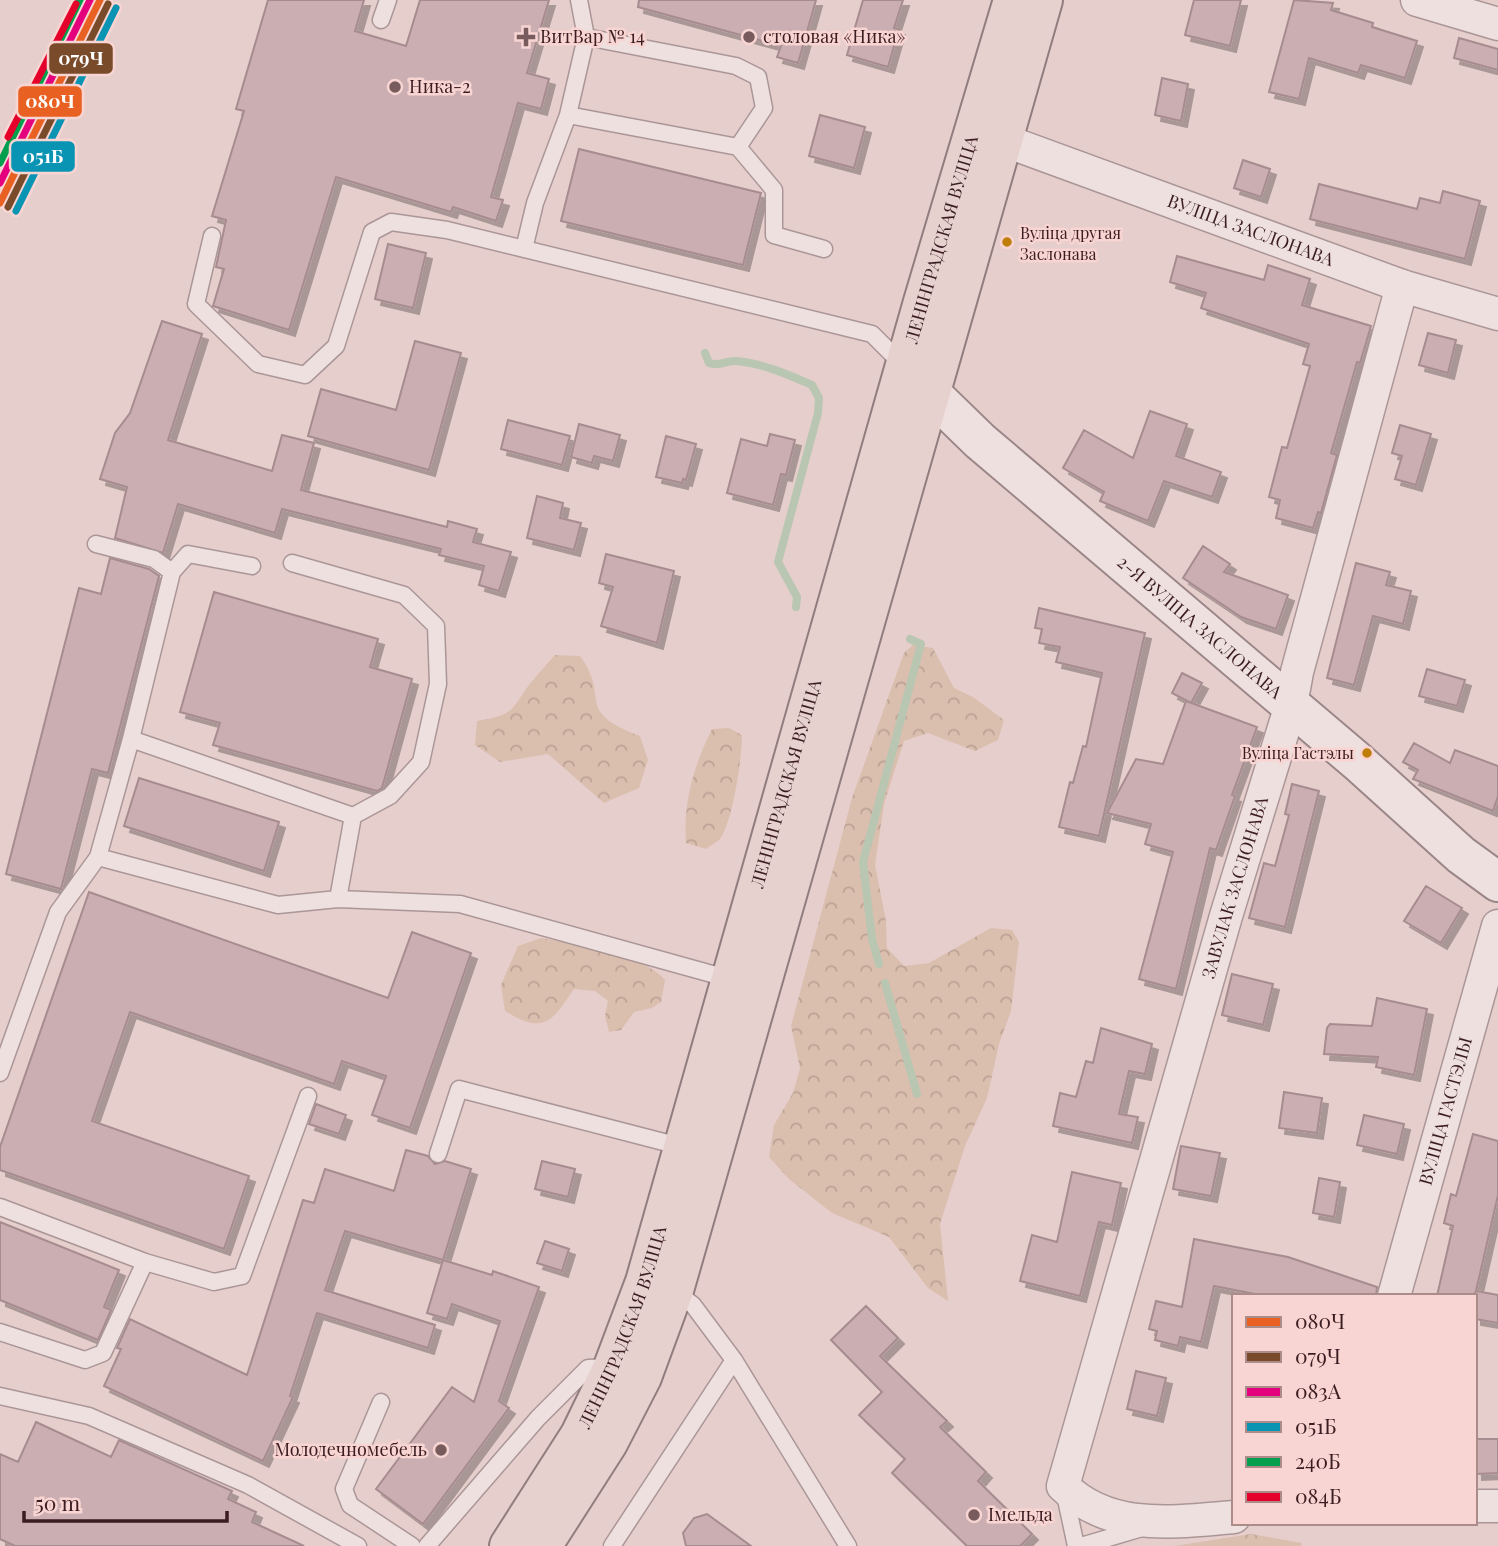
<svg xmlns="http://www.w3.org/2000/svg" width="1498" height="1546" viewBox="0 0 1498 1546" font-family="'Playfair Display',serif">
<defs>
<pattern id="forest-crowns" width="20" height="18" patternUnits="userSpaceOnUse" patternTransform="scale(1.75)"><rect width="20" height="18" fill="#dabeae"/><path d="M2 6a3 3 0 1 1 6 0M12 15a3 3 0 1 1 6 0" fill="none" stroke="#bca395"/></pattern>
<filter id="shadow"><feDropShadow dx="6" dy="6" stdDeviation="0" flood-color="#0004"/></filter>
</defs>
<rect width="100%" height="100%" fill="#e6cecc"/>
<path fill="url(#forest-crowns)" d="M913,645L933,648L954,688L973,697L1004,720L998,740L975,751L928,733L904,741L884,804L875,865L886,921L887,948L904,966L929,963L991,928L1012,930L1019,942L1011,1011L999,1044L987,1098L965,1146L940,1224L948,1301L928,1288L889,1237L832,1213L789,1179L769,1157L774,1125L793,1093L800,1068L791,1026L852,798L904,653Z
M555,655L580,656C611,698 573,711 640,736L648,760L639,788L604,803L548,754L500,762L475,745L477,721C513,715 510,712 529,685C537,675 546,665 555,655Z
M729,728L742,735C742,757 733,821 720,839C717,842 710,846 706,849L686,843C683,802 694,765 712,729Z
M541,938C575,944 644,954 665,980L661,1002L652,1008L634,1012L621,1030L609,1032L605,1016L608,1001L595,991L574,989C552,1022 543,1035 505,1011L501,985L518,946Z
M1251,1534L1302,1543L1301,1546H1174Z"/>
<g fill="none" stroke-linecap="round" stroke-linejoin="round">
<path stroke="#b8c6b2" stroke-width="8" d="M705,353L709,363C720,367 726,360 736,361C762,363 789,375 812,385L819,398L818,413L778,562L797,597L796,607
M879,964L872,939L863,862L921,644L910,639
M885,983L917,1094"/>
</g>
<path fill="#caaeb1" stroke="#a78c8f" stroke-width="2" filter="url(#shadow)" d="M268,0H364L355,31L406,46L420,0H549L527,73L549,79L541,109L518,103L491,197L503,200L496,221L453,207L451,212L336,177L289,330L213,306L224,269L216,267L226,220L212,216L244,111L236,109Z
M639,0H816L798,63L777,57L781,46L638,7Z
M863,0H903L894,28L899,29L888,67L847,55Z
M1194,0H1241L1230,46L1185,35Z
M1294,0L1333,3L1331,10L1373,23L1372,27L1417,41L1405,78L1361,65L1358,73L1309,58L1299,99L1269,92Z
M1459,38L1498,49V70L1454,58Z
M1162,78L1188,84L1181,121L1155,115Z
M820,115L865,127L854,168L809,156Z
M579,149L761,193L743,265L561,221Z
M1243,160L1270,169L1261,197L1234,188Z
M1319,184L1417,209L1420,198L1440,203L1443,191L1480,201L1465,259L1310,219Z
M388,244L426,253L413,308L375,299Z
M1177,256L1264,280L1268,265L1310,279L1302,305L1371,326L1360,363L1357,362L1331,453L1337,455L1321,513L1318,512L1313,528L1276,518L1280,500L1269,497L1282,447L1287,448L1310,366L1303,364L1309,344L1201,308L1206,293L1170,282Z
M162,321L202,334L168,440L272,471L282,435L314,443L301,490L447,527L448,521L477,529L473,542L511,552L499,591L479,585L484,566L439,555L441,549L282,509L275,533L178,504L163,553L115,538L127,487L100,479L115,433L130,413Z
M1428,333L1456,340L1448,373L1419,365Z
M415,341L461,353L429,470L308,436L321,389L396,410Z
M1150,411L1187,424L1176,456L1221,472L1212,497L1164,481L1148,521L1100,501L1104,492L1063,468L1084,430L1133,458Z
M508,420L570,436L562,465L501,449Z
M579,424L620,435L613,461L594,456L592,463L571,457Z
M1400,425L1431,434L1416,485L1395,479L1402,456L1392,453Z
M770,434L795,440L786,475L781,474L773,505L727,493L741,439L767,446Z
M666,436L696,444L686,480L683,479L682,483L656,477Z
M537,496L563,503L560,518L581,523L574,550L527,538Z
M1203,546L1230,564L1224,572L1288,595L1276,629L1241,617L1183,578Z
M606,554L674,571L657,643L601,626L613,587L599,583Z
M110,558L149,569L159,576L108,773L92,769L61,889L6,874L79,588L101,594Z
M1356,563L1390,572L1386,585L1411,591L1403,624L1373,616L1354,685L1327,678Z
M214,592L378,639L370,667L412,679L382,788L377,791L213,745L220,723L180,712Z
M1039,608L1145,633L1099,836L1059,827L1070,782L1073,783L1083,746L1086,747L1102,673L1056,662L1060,647L1039,643L1042,629L1035,628Z
M1427,669L1465,680L1457,706L1419,696Z
M1182,673L1202,683L1191,703L1172,693Z
M1186,701L1257,727L1232,795L1235,796L1216,850L1210,848L1176,989L1139,979L1173,852L1145,844L1151,824L1107,813L1136,759L1163,764Z
M1414,743L1450,763L1455,750L1498,766V796L1493,811L1413,779L1418,770L1403,762Z
M139,778L279,822L264,871L124,826Z
M1292,784L1319,791L1285,927L1249,918L1264,863L1275,866L1289,815L1285,814Z
M1426,886L1462,908L1441,943L1404,921Z
M89,892L388,998L412,932L471,953L410,1128L372,1115L386,1076L342,1061L334,1084L130,1012L92,1121L249,1176L224,1249L0,1170V1147Z
M1232,974L1273,984L1263,1025L1222,1015Z
M1377,998L1427,1009L1414,1075L1376,1067L1378,1057L1324,1054L1327,1028L1330,1024L1372,1026Z
M1101,1028L1152,1044L1145,1074L1129,1071L1119,1114L1138,1117L1132,1143L1053,1126L1060,1093L1076,1097L1086,1061L1093,1063Z
M1284,1092L1322,1098L1317,1133L1279,1128Z
M316,1104L346,1115L339,1134L309,1124Z
M1364,1115L1404,1124L1397,1154L1357,1145Z
M1473,1134L1498,1141V1195L1476,1291L1498,1295V1323L1475,1319V1292L1474,1296H1437L1453,1226L1444,1223L1451,1194L1456,1196Z
M1181,1146L1220,1153L1211,1196L1173,1189Z
M406,1150L428,1156L435,1164L445,1161L471,1169L443,1260L345,1231L325,1290L435,1325L428,1348L317,1313L290,1396L293,1397L263,1461L104,1386L121,1349L117,1348L130,1319L247,1375L303,1200L314,1203L325,1169L394,1191Z
M542,1161L575,1169L568,1197L535,1189Z
M1072,1172L1121,1183L1112,1225L1099,1222L1080,1296L1020,1281L1032,1235L1057,1242Z
M1319,1178L1340,1182L1334,1217L1313,1213Z
M0,1222L119,1270L104,1307L111,1310L98,1340L0,1300Z
M1194,1239L1288,1257L1377,1287L1376,1296H1265L1214,1286L1201,1342L1180,1337L1178,1346L1155,1340L1157,1331L1149,1329L1156,1301L1182,1307Z
M545,1241L569,1249L562,1271L537,1263Z
M443,1260L492,1275L493,1271L539,1287L499,1401L509,1408L423,1524L376,1489L452,1387L474,1402L500,1321L452,1304L447,1319L427,1313Z
M866,1306L898,1338L880,1356L947,1421L940,1427L986,1472L978,1481L1032,1534L1020,1546H967L892,1473L905,1459L859,1415L882,1392L831,1340Z
M1136,1371L1166,1378L1157,1416L1127,1409Z
M36,1422L111,1457L119,1440L232,1491L228,1499L256,1512L252,1522L304,1546H15L0,1539V1454L18,1462Z
M1475,1439H1498V1473L1476,1474Z
M707,1514L751,1546H686L683,1533L694,1518Z"/>
<g fill="none" stroke-linecap="round" stroke-linejoin="round">
<defs>
<path id="lane" d="M579,0L586,37
M381,20L388,0
M738,147L774,190V235L824,249
M212,236L196,304L258,364L305,375L336,346L372,232L391,222L447,230L872,334L904,366
M524,249L535,203L568,115L586,37L736,66L758,77L764,108L738,147L568,115
M96,544L154,559L172,572
M292,563L404,595L436,626L438,684L421,762L390,796L353,816L338,899
M131,739L353,816
M98,857L131,739L172,572L188,554L252,566
M0,1073L58,912L98,857L278,905L338,899L460,904L730,979
M438,1154L459,1089L683,1147
M0,1207L145,1262L214,1282L242,1276L308,1096
M674,1290L693,1305L734,1360L848,1546
M0,1332L85,1360L103,1353L145,1262
M0,1396L89,1416L248,1485L358,1546
M381,1402L344,1489L350,1505L412,1546
M1064,1490L1076,1546
M427,1546L538,1418L588,1368L612,1367
M612,1546L734,1360
M1081,1546L1142,1528"/>
<g id="street">
<path d="M1417,0L1498,24"/>
<path id="s1" d="M981,132L1402,286L1498,314"/>
<path id="s2" d="M1394,1296L1498,926"/>
<path d="M1475,1506H1498"/>
<path id="s3" d="M1234,1517C1174,1522 1109,1532 1063,1486L1226,916L1291,705L1297,672L1402,286"/>
</g>
<g id="secondary">
<path id="s4" d="M909,372L980,441L1358,762L1461,855L1498,882"/>
</g>
<g id="primary">
<path id="s5" d="M509,1546L580,1435L613,1367L645,1282L923,302L1013,0"/>
<path d="M542,1546L608,1443L642,1377L674,1290L1043,0"/>
</g>
</defs>
<use href="#lane" stroke="#ab9697" stroke-width="19"/>
<use href="#street" stroke="#ab9697" stroke-width="35"/>
<use href="#secondary" stroke="#9b8687" stroke-width="42"/>
<use href="#primary" stroke="#917d7e" stroke-width="42"/>
<use href="#lane" stroke="#eee0df" stroke-width="16"/>
<use href="#street" stroke="#eee0df" stroke-width="32"/>
<use href="#secondary" stroke="#eee0df" stroke-width="38"/>
<use href="#primary" stroke="#e6d1cf" stroke-width="38"/>
<defs>
<path id="rail-1" d="M0,203L100,0"/>
<path id="rail-2" d="M8,207L108,4"/>
<path id="rail-3" d="M0,183L90,0"/>
<path id="rail-4" d="M16,211L116,8"/>
<path id="rail-5" d="M0,163L80,0"/>
<path id="rail-6" d="M8,137L76,4"/>
</defs>
<use href="#rail-1" stroke="#f8d5d2" stroke-width="12"/>
<use href="#rail-2" stroke="#f8d5d2" stroke-width="12"/>
<use href="#rail-3" stroke="#f8d5d2" stroke-width="12"/>
<use href="#rail-4" stroke="#f8d5d2" stroke-width="12"/>
<use href="#rail-5" stroke="#f8d5d2" stroke-width="12"/>
<use href="#rail-6" stroke="#f8d5d2" stroke-width="12"/>
<use href="#rail-1" stroke="#e96122" stroke-width="7"/>
<use href="#rail-2" stroke="#7a4b2a" stroke-width="7"/>
<use href="#rail-3" stroke="#e5007d" stroke-width="7"/>
<use href="#rail-4" stroke="#0994b4" stroke-width="7"/>
<use href="#rail-5" stroke="#039f4f" stroke-width="7"/>
<use href="#rail-6" stroke="#e4002b" stroke-width="7"/>
</g>
<g fill="#775b5d" stroke="#f8d5d2" stroke-width="2.5">
<path d="M522.5 26.5h7v7h7v7h-7v7h-7v-7h-7v-7h7z"/>
<circle cx="749" cy="37" r="7"/>
<circle cx="395" cy="87" r="7"/>
<circle cx="441" cy="1450" r="7"/>
<circle cx="974" cy="1515" r="7"/>
</g>
<g fill="#bf7d0a" stroke="#f8d5d2" stroke-width="2.5">
<circle cx="1007" cy="242" r="6"/>
<circle cx="1367" cy="753" r="6"/>
</g>
<g text-anchor="middle" stroke-width="5" stroke-linejoin="round" paint-order="stroke">
<g font-size="16" fill="#3b1d21" stroke="#f8d5d2" text-anchor="start">
<text x="1020" y="239">Вуліца другая<tspan x="1020" dy="21">Заслонава</tspan></text>
<text x="1354" y="759" text-anchor="end">Вуліца Гастэлы</text>
</g>
<g font-size="18" fill="#3b1d21" stroke="#f8d5d2" text-anchor="start">
<text x="540" y="43">ВитВар № 14</text>
<text x="763" y="43">столовая «Ника»</text>
<text x="409" y="93">Ника-2</text>
<text x="427" y="1456" text-anchor="end">Молодечномебель</text>
<text x="988" y="1521">Імельда</text>
</g>
<g font-size="18" fill="#3b1d21" stroke="#f8d5d2">
<text dy="6" stroke="none"><textPath href="#s1" startOffset="287">ВУЛІЦА ЗАСЛОНАВА</textPath></text>
<text dy="6" stroke="none"><textPath href="#s5" startOffset="1382">ЛЕНІНГРАДСКАЯ ВУЛІЦА</textPath></text>
<text dy="6" stroke="none"><textPath href="#s4" startOffset="387">2-Я ВУЛІЦА ЗАСЛОНАВА</textPath></text>
<text dy="6" stroke="none"><textPath href="#s5" startOffset="816">ЛЕНІНГРАДСКАЯ ВУЛІЦА</textPath></text>
<text dy="6" stroke="none"><textPath href="#s3" startOffset="803">ЗАВУЛАК ЗАСЛОНАВА</textPath></text>
<text dy="6" stroke="none"><textPath href="#s2" startOffset="192">ВУЛІЦА ГАСТЭЛЫ</textPath></text>
<text dy="6" stroke="none"><textPath href="#s5" startOffset="248">ЛЕНІНГРАДСКАЯ ВУЛІЦА</textPath></text>
</g>
</g>
<g stroke="#f8d5d2" stroke-width="2.5">
<rect x="48" y="42" width="66" height="33" rx="7" fill="#7a4b2a"/>
<rect x="17" y="85" width="66" height="33" rx="7" fill="#e96122"/>
<rect x="10" y="140" width="66" height="33" rx="7" fill="#0994b4"/>
</g>
<g font-size="19" text-anchor="middle" font-weight="bold" fill="#fff">
<text x="81" y="65">079Ч</text>
<text x="50" y="108">080Ч</text>
<text x="43" y="163">051Б</text>
</g>
<rect x="1232" y="1294" width="245" height="231" fill="#f8d5d2" stroke="#ac8b8b" stroke-width="2"/>
<rect x="1246" y="1317" width="35" height="10" fill="#e96122" stroke="#ac8b8b" stroke-width="2"/>
<text x="1295" y="1329" font-size="21" fill="#3b1d21">080Ч</text>
<rect x="1246" y="1352" width="35" height="10" fill="#7a4b2a" stroke="#ac8b8b" stroke-width="2"/>
<text x="1295" y="1364" font-size="21" fill="#3b1d21">079Ч</text>
<rect x="1246" y="1387" width="35" height="10" fill="#e5007d" stroke="#ac8b8b" stroke-width="2"/>
<text x="1295" y="1399" font-size="21" fill="#3b1d21">083А</text>
<rect x="1246" y="1422" width="35" height="10" fill="#0994b4" stroke="#ac8b8b" stroke-width="2"/>
<text x="1295" y="1434" font-size="21" fill="#3b1d21">051Б</text>
<rect x="1246" y="1457" width="35" height="10" fill="#039f4f" stroke="#ac8b8b" stroke-width="2"/>
<text x="1295" y="1469" font-size="21" fill="#3b1d21">240Б</text>
<rect x="1246" y="1492" width="35" height="10" fill="#e4002b" stroke="#ac8b8b" stroke-width="2"/>
<text x="1295" y="1504" font-size="21" fill="#3b1d21">084Б</text>
<path d="M24 1511v10h203v-10" fill="none" stroke="#3b1d21" stroke-width="3.5"/>
<text x="35" y="1511" font-size="21" fill="#3b1d21" stroke="#f8d5d2" stroke-width="5" paint-order="stroke">50 m</text>
</svg>
